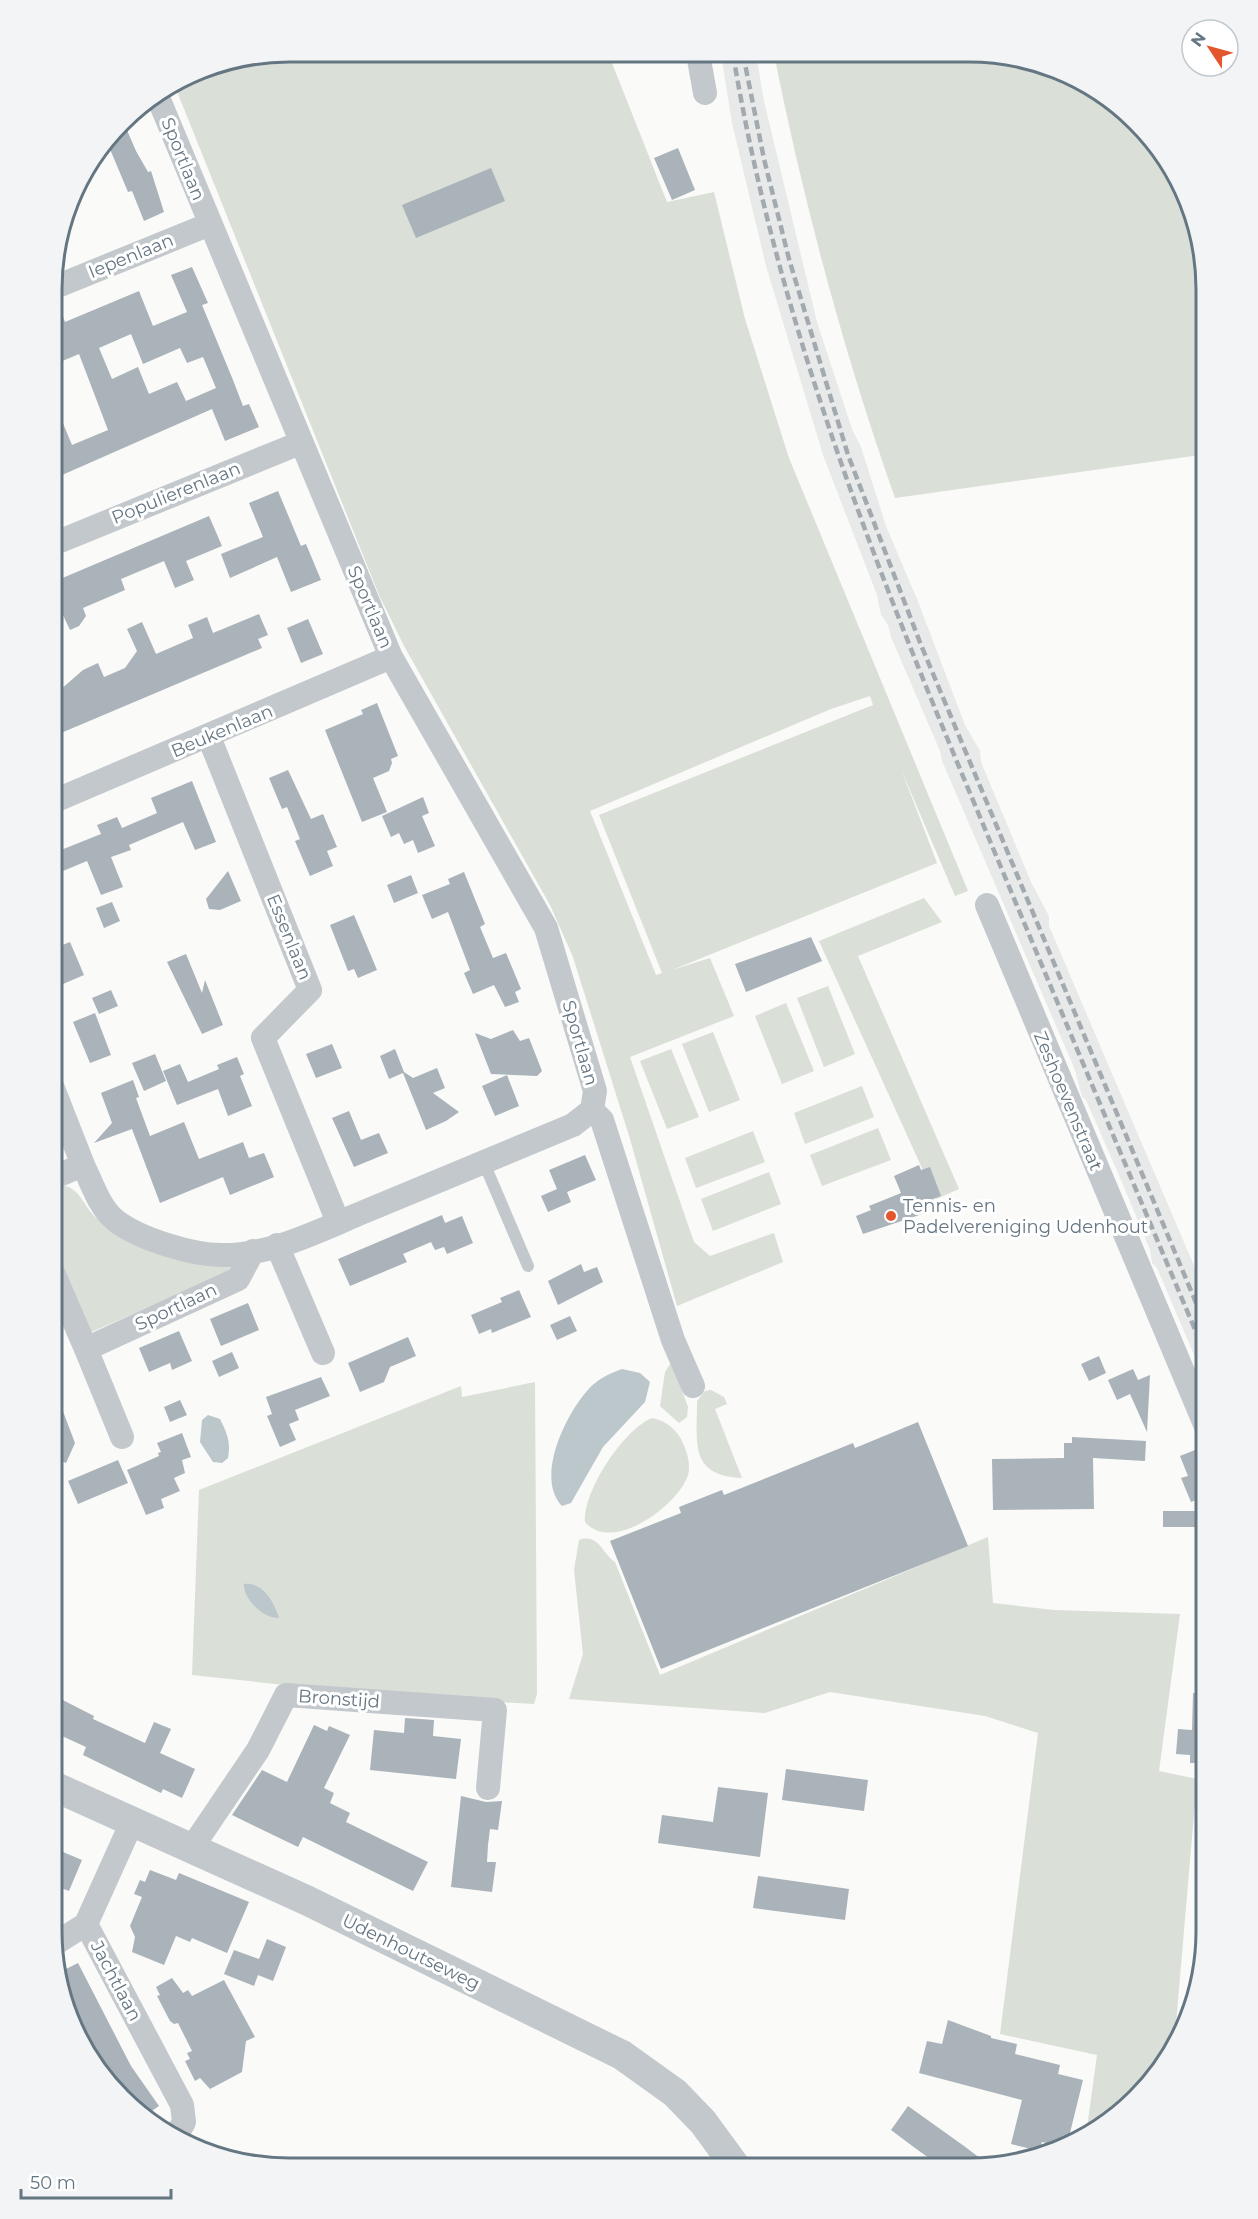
<svg xmlns="http://www.w3.org/2000/svg" width="1258" height="2219" viewBox="0 0 1258 2219" font-family="Montserrat,sans-serif">
<rect width="100%" height="100%" fill="#fafaf8"/>
<path fill="#e8e9e9" d="M721,54H756L764,101L817,322L852,429L861,447L886,526L917,599L965,725L980,751L981,762L1031,882L1049,916V926L1207,1296V1385L1157,1268L1152,1263L1150,1250L1121,1180L1086,1100L1082,1097L1075,1070L942,761L940,751L891,637L888,625L881,615L877,595L823,455L766,266L732,123Z"/>
<path fill="#dadfd7" fill-rule="evenodd" d="M289,51L608,53L667,202L714,192L745,319L789,458L968,891L955,896L901,769L937,863L672,970L710,958L734,1016L630,1057L694,1242L710,1256L774,1233L783,1262L677,1306L630,1139L573,957L550,905L404,646L379,595L174,84L198,69ZM870,696L873,705L599,815L662,973L656,975L590,811L831,709Z
M774,54L1015,56L1074,75L1126,110L1167,156L1194,212L1207,289V454L895,498C844,353 804,205 774,54Z
M924,898L942,922L858,956L959,1189L936,1199L819,941Z
M828,986L855,1054L824,1067L797,998Z
M786,1003L814,1071L782,1084L755,1016Z
M713,1032L740,1100L709,1112L682,1044Z
M671,1049L699,1117L667,1129L640,1061Z
M862,1086L874,1117L805,1144L794,1113Z
M878,1128L891,1160L822,1186L810,1155Z
M753,1131L765,1162L696,1188L685,1158Z
M769,1172L781,1204L713,1231L701,1199Z
M59,1185C83,1186 83,1211 100,1220C135,1237 183,1249 220,1263L230,1267L229,1272L87,1334L52,1246V1189Z
M670,1364L673,1366L688,1407L687,1417L679,1423L660,1406L665,1372Z
M535,1382L537,1694L534,1704L388,1696L192,1675L199,1490L461,1386L462,1397Z
M711,1390L724,1397L727,1404L715,1409L742,1478C689,1476 697,1443 697,1401L705,1391Z
M652,1418C667,1421 677,1430 683,1443C687,1453 691,1464 688,1475C678,1506 612,1554 585,1522C583,1491 624,1429 652,1418Z
M988,1537L993,1603L1054,1610L1180,1614L1159,1771L1197,1779L1174,2047C1154,2082 1123,2117 1086,2135L1097,2055L1000,2034L1038,1733L985,1716L830,1692L765,1713L569,1699L583,1654L574,1570L579,1540C599,1533 602,1554 615,1562L660,1675Z"/>
<path fill="#bbc7cb" d="M622,1369L640,1373L650,1382L645,1402L603,1447L571,1503L562,1506C535,1478 565,1416 587,1391C596,1380 608,1374 622,1369Z
M208,1415L220,1419C227,1433 231,1442 228,1458L222,1463L213,1462L200,1442L202,1420Z
M244,1584C263,1582 274,1602 279,1618C264,1619 243,1599 244,1584Z"/>
<g fill="none" stroke-linecap="round" stroke-linejoin="round">
<path stroke="#bbc7cb" stroke-width="6" d="M1182,187L1200,244"/>
</g>
<path fill="#aab3b9" fill-rule="evenodd" d="M123,121L136,151L148,172L151,171L164,212L144,221L132,191L128,192L107,142Z
M678,148L695,190L672,200L654,158Z
M491,168L505,201L416,238L402,205Z
M192,267L208,303L202,305L233,380L243,406L249,404L259,427L225,441L212,409L53,479V399L72,445L108,430L79,354L53,365V302L57,301L65,322L139,291L153,326L187,312L171,275ZM131,334L143,364L180,348L187,363L203,357L216,388L186,401L177,382L149,394L138,367L112,379L99,348Z
M278,491L301,546L306,544L321,580L291,592L277,557L230,578L221,554L263,537L249,503Z
M209,516L222,546L186,561L194,580L175,588L164,561L121,579L125,590L83,608L86,616L79,626L70,630L62,613L53,617V582Z
M259,614L268,635L258,639L262,648L61,733L52,712V697L83,670L98,663L104,677L125,668L137,651L127,629L142,622L156,654L193,638L188,625L207,617L213,633Z
M308,619L323,654L301,663L287,628Z
M377,703L398,756L391,759L392,763L389,771L373,778L387,812L362,822L325,730L363,714L361,710Z
M288,770L311,819L323,814L337,847L327,851L333,866L310,876L295,841L300,839L287,807L282,809L269,778Z
M192,781L216,842L195,850L183,822L129,845L131,850L111,857L123,887L101,895L87,861L63,871L56,852L101,834L97,825L117,817L122,828L157,813L151,798Z
M423,797L429,813L422,816L435,846L418,853L413,840L404,844L399,833L391,837L382,816Z
M228,871L241,901L220,910L209,909L206,899Z
M464,872L485,924L480,927L493,958L506,953L521,989L515,992L519,1002L505,1007L494,985L473,994L464,973L470,970L448,912L432,919L422,895L450,884L448,879Z
M411,875L418,893L394,903L387,885Z
M112,902L120,921L104,928L96,908Z
M354,915L377,970L358,978L354,969L348,971L330,925Z
M811,937L822,961L746,992L735,964Z
M70,942L84,975L56,987L52,978V949Z
M186,954L202,993L205,980L223,1025L202,1034L167,962Z
M111,990L118,1006L99,1014L92,998Z
M95,1013L111,1055L90,1063L73,1022Z
M513,1030L520,1041L529,1038L542,1071L537,1076L491,1074L475,1033L491,1039Z
M332,1044L342,1068L316,1078L306,1054Z
M395,1049L404,1072L413,1078L437,1068L445,1088L433,1093L459,1112L446,1121L426,1130L403,1073L389,1079L380,1056Z
M155,1054L166,1081L144,1091L132,1063Z
M237,1057L244,1074L240,1076L252,1106L228,1116L218,1089L177,1105L163,1071L180,1064L188,1082L219,1069L217,1065Z
M507,1075L519,1106L495,1116L482,1086Z
M133,1080L139,1097L136,1098L150,1136L184,1122L199,1159L243,1142L249,1158L264,1153L274,1177L230,1195L223,1177L160,1203L132,1129L94,1143L112,1123L101,1093Z
M349,1111L361,1140L379,1133L388,1153L354,1167L332,1118Z
M585,1155L596,1180L567,1192L571,1202L548,1212L541,1196L557,1189L549,1170Z
M919,1165L921,1170L930,1167L941,1196L933,1199L937,1209L863,1234L856,1216L871,1210L869,1206L901,1193L894,1176Z
M442,1215L445,1223L462,1216L473,1243L447,1254L444,1247L435,1250L431,1242L403,1254L407,1262L350,1286L338,1259Z
M581,1264L584,1272L597,1267L603,1282L558,1305L548,1281Z
M519,1290L531,1317L492,1333L491,1329L479,1334L471,1315L502,1302L500,1298Z
M248,1303L259,1330L221,1346L210,1319Z
M570,1316L577,1331L557,1340L550,1325Z
M179,1331L192,1361L172,1370L170,1363L149,1372L139,1348Z
M408,1337L416,1356L390,1367L384,1382L360,1392L348,1363Z
M232,1352L239,1368L219,1377L212,1361Z
M1099,1356L1106,1373L1089,1381L1081,1364Z
M1133,1369L1138,1380L1150,1375L1147,1432L1130,1394L1117,1400L1108,1380Z
M321,1377L330,1396L295,1410L299,1420L289,1424L296,1440L280,1447L267,1416L272,1414L266,1397Z
M53,1385L75,1443L66,1463L52,1457L54,1446L52,1439Z
M180,1400L187,1415L170,1422L164,1407Z
M918,1422L968,1546L661,1669L610,1541L681,1513L679,1507L722,1490L724,1495L853,1443L855,1448Z
M182,1433L191,1457L182,1460L185,1473L174,1478L180,1491L161,1499L164,1508L146,1515L127,1470L159,1456L158,1453L161,1452L157,1443Z
M1072,1437L1146,1441L1145,1461L1093,1458L1094,1509L993,1510L992,1459L1064,1458V1443H1072Z
M1200,1448L1207,1465V1496L1191,1502L1181,1478L1188,1476L1180,1456Z
M118,1460L128,1483L78,1504L68,1481Z
M1163,1511H1195V1527H1163Z
M1193,1693H1207V1763H1190V1755L1176,1754L1178,1729L1192,1730Z
M51,1694L94,1716L93,1719L145,1743L154,1722L171,1729L160,1753L195,1769L182,1798L163,1789L161,1793L83,1755L86,1747L51,1731Z
M405,1718L434,1720L433,1736L461,1739L456,1779L370,1770L374,1730L404,1733Z
M314,1725L327,1731L329,1726L350,1735L324,1788L334,1793L330,1803L350,1813L346,1822L428,1862L413,1891L303,1837L298,1847L232,1815L262,1770L287,1782Z
M786,1769L868,1780L864,1811L782,1800Z
M718,1787L768,1793L760,1857L658,1843L662,1815L713,1822Z
M461,1796L486,1802L502,1801L498,1830L490,1829L488,1845L487,1862H496L492,1892L451,1887Z
M51,1847L82,1860L69,1891L53,1885L56,1878L51,1875Z
M150,1870L176,1880L179,1873L249,1902L227,1953L192,1938L190,1942L176,1936L164,1965L132,1952L135,1937L130,1926L142,1897L134,1894L140,1880L145,1882Z
M758,1876L849,1889L845,1920L753,1908Z
M267,1939L286,1947L273,1981L258,1975L254,1986L224,1974L234,1950L259,1959Z
M78,1963L131,2066L159,2106L146,2115L132,2109L125,2101L107,2068L104,2070L100,2063L97,2064L93,2056L89,2058L64,2007L58,1973Z
M172,1978L183,1993L188,1990L192,1996L224,1980L255,2037L246,2041L242,2072L210,2089L200,2078L195,2081L185,2061L190,2059L187,2053L192,2051L178,2023L174,2024L170,2021L157,1996L160,1995L156,1987Z
M948,2020L991,2036V2038L1017,2044L1015,2054L1060,2065L1058,2074L1083,2080L1067,2145L1063,2147L1042,2142L1039,2151L1011,2144L1022,2100L919,2073L927,2041L942,2044Z
M908,2106L964,2146L989,2165L943,2168L915,2148L891,2130Z"/>
<g fill="none" stroke-linecap="round" stroke-linejoin="round">
<path stroke="#c3c8cc" stroke-width="12" d="M484,1163L528,1266"/>
<path stroke="#c3c8cc" stroke-width="24" d="M698,54L705,93
M53,288L210,224
M53,544L300,443
M209,737L310,990L263,1038L338,1222
M52,802L391,657
M987,905L1207,1429
M52,1086L83,1165
M592,1110L602,1120L673,1340L693,1386
M52,1178L83,1165C92,1183 99,1207 115,1220C139,1239 192,1255 222,1255C271,1256 322,1229 366,1211C435,1183 504,1154 573,1125L592,1110L595,1091L546,928L391,657L157,95
M277,1245L323,1353
M52,1270L86,1349L238,1279L253,1251
M86,1349L122,1437
M132,1822L86,1924L182,2105L184,2122L175,2138
M191,1849L258,1750L286,1695L495,1710L488,1788
M53,1945L86,1924"/>
<path stroke="#c3c8cc" stroke-width="30" d="M51,1785L306,1900L622,2055L675,2093L703,2122L736,2167"/>
<path stroke="#a2aab0" stroke-width="4.5" stroke-dasharray="9 4.5" stroke-linecap="butt" d="M733,54C777,320 876,569 980,817C1055,997 1131,1178 1207,1358
M743,54L764,159L789,259L848,455L921,645L1207,1329"/>
</g>
<circle fill="#e4572e" stroke="#fff" stroke-width="2" cx="891" cy="1216" r="6"/>
<g text-anchor="middle" stroke-width="6" stroke-linejoin="round" paint-order="stroke">
<g font-size="18" fill="#657683" stroke="#fff">
<text transform="translate(183 159) rotate(68)" y="6">Sportlaan</text>
<text transform="translate(131 256) rotate(-22)" y="6">Iepenlaan</text>
<text transform="translate(176 493) rotate(-22)" y="6">Populierenlaan</text>
<text transform="translate(370 607) rotate(67)" y="6">Sportlaan</text>
<text transform="translate(222 731) rotate(-23)" y="6">Beukenlaan</text>
<text transform="translate(289 937) rotate(68)" y="6">Essenlaan</text>
<text transform="translate(580 1043) rotate(74)" y="6">Sportlaan</text>
<text transform="translate(1068 1101) rotate(67)" y="6">Zeshoevenstraat</text>
<text transform="translate(176 1307) rotate(-25)" y="6">Sportlaan</text>
<text transform="translate(339 1699) rotate(4)" y="6">Bronstijd</text>
<text transform="translate(411 1952) rotate(26)" y="6">Udenhoutseweg</text>
<text transform="translate(116 1981) rotate(62)" y="6">Jachtlaan</text>
</g>
<g font-size="18" fill="#657683" stroke="#fff" text-anchor="start">
<text x="903" y="1212">Tennis- en<tspan x="903" dy="21">Padelvereniging Udenhout</tspan></text>
</g>
</g>
<path d="M0 0H1258V2219H0ZM289 62H969A227 227 0 0 1 1196 289V1931A227 227 0 0 1 969 2158H289A227 227 0 0 1 62 1931V289A227 227 0 0 1 289 62Z" fill="#f3f4f5" fill-rule="evenodd"/>
<path fill="none" stroke="#657683" stroke-width="3" d="M289 62H969A227 227 0 0 1 1196 289V1931A227 227 0 0 1 969 2158H289A227 227 0 0 1 62 1931V289A227 227 0 0 1 289 62Z"/>
<g transform="translate(1210 48) rotate(306)"><circle r="28" fill="#ffffff" stroke="#c1c8cd" stroke-width="1.5"/>
<path d="M0-4.5L10 22L0 15L-10 22Z" fill="#e4572e"/>
<text y="-9" font-size="16" font-weight="bold" text-anchor="middle" fill="#657683">N</text>
</g>
<path d="M21 2189v9h150v-9" fill="none" stroke="#657683" stroke-width="3"/>
<text x="30" y="2189" font-size="18" fill="#657683" stroke="#ffffff" stroke-width="4.5" paint-order="stroke">50 m</text>
</svg>
